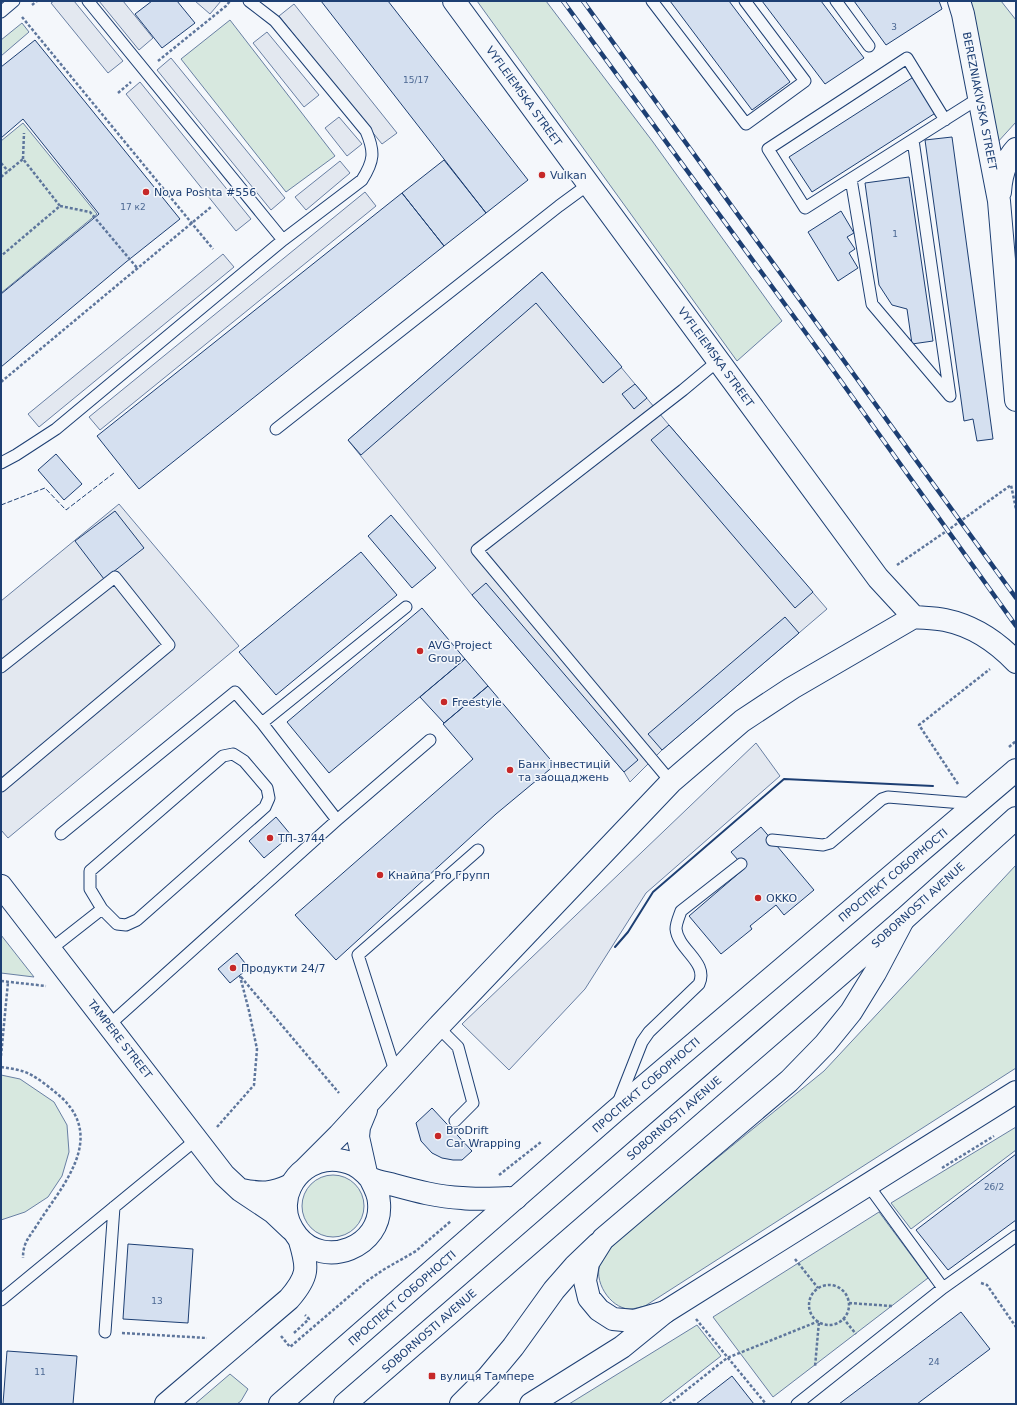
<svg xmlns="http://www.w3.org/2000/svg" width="1017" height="1405" viewBox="0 0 1017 1405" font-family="'DejaVu Sans',sans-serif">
<rect width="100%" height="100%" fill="#f4f7fb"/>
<path fill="#d7e8df" stroke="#687fa3" d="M477,1H546L653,142L782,321L737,361Z
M967,1H1001L1016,20V122L996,144Z
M230,20L335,156L286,192L181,59Z
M22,23L29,32L1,56V40Z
M23,123L97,214L1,293V141Z
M1016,865V1068L645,1306C640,1307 635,1309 629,1309C610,1308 592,1280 601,1262C606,1251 617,1242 625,1233L824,1071Z
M1,935L34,977L1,973Z
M1,1075L20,1079L54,1102L67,1125L69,1152L62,1176L48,1197L25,1212L1,1220Z
M1016,1127V1150L911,1229L891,1203Z
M302 1206a31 31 0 1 1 62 0a31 31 0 1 1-62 0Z
M879,1212L928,1278L773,1397L713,1317Z
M697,1325L721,1356L659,1404H569Z
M230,1374L248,1389L241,1401L237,1404H195Z"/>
<path fill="#e3e8f0" stroke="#687fa3" d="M54,1H74L123,61L108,73L51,3Z
M99,1H123L153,38L139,50Z
M195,1H221L210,14Z
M294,4L397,133L382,144L279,16Z
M267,32L319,95L304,107L253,43Z
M171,58L285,198L271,210L157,70Z
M140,82L251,219L236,231L126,94Z
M339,117L362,144L347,156L325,128Z
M340,161L350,173L306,210L295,197Z
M365,192L376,206L100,430L89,417Z
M223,254L234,267L39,427L28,414Z
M542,272L669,425L827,609L662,750L630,782L624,772L472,595L348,440Z
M119,504L239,646L8,838L1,830V601Z
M756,743L780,776L646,893L585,989L509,1070L462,1024Z"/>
<path fill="#d5e0f0" stroke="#1d3f73" d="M152,1H177L195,23L162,48L135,14Z
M321,1H388L528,180L486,213Z
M670,1H729L790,82L752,110Z
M762,1H821L864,58L825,84Z
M854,1H939L942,9L886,45Z
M35,40L180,219L126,262L1,367V294L99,214L23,119L1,138V67Z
M915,76L937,112L812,192L789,157Z
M952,137L993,439L977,441L973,419L964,421L925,140Z
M444,160L486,213L444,246L402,193Z
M909,177L933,341L912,344L907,309L892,305L879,285L865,183Z
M402,193L444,246L139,489L97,436Z
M841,211L854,233L847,237L855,249L849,253L858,268L838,281L808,232Z
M542,272L622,367L603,383L536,303L361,455L348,440Z
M635,384L647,398L634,409L622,394Z
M669,425L813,592L795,608L651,440Z
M56,454L82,484L64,500L38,470Z
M115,511L144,548L104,579L75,541Z
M391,515L436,568L412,588L368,536Z
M361,552L397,595L276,695L239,652Z
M486,583L638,760L624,772L472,595Z
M422,608L465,659L329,773L287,722Z
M785,617L799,633L662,750L648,734Z
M465,659L488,686L444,723L420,697Z
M488,686L555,765L496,814L336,960L295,915L473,759L443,724Z
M276,817L291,835L264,858L249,841Z
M761,827L814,890L784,915L776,905L750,926L752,929L721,954L689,916L745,868L731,852Z
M237,953L249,968L230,983L218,969Z
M432,1108L472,1151L462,1160H453L442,1158L432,1153L421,1141L416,1123Z
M1016,1154V1220L948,1270L916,1230Z
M128,1244L193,1249L188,1323L123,1319Z
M961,1312L990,1349L917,1404H839Z
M7,1351L77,1356L73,1404H3Z
M732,1376L754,1404H696Z"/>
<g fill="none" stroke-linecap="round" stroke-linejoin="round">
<defs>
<path id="lane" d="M249,1L275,21L366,131C375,152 374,161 362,180L283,240
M652,1L746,124L805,81L745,1
M836,1L869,46
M1,12L14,1
M945,120L907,58L768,149L805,208L979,98
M851,179L872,304L950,396L913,140
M276,429L559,206L589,184
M1,463L16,455L56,429L283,240L88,1
M1,667L115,577L169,645L1,786
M262,723L406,607
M671,782L477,550L683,390L719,360
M61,834L235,692L262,723L337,820
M772,840L823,845L830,843L882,799L888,797L975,804
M51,949L102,909L117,924L126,925L137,920L265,807L269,798L267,788L244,761L233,754L223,756L90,871V889L102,909
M109,1025L337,820L430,740
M438,1027L458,1047L473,1103L455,1121
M396,1074L358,955L478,850
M618,1103L642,1042L649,1032L699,984C709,962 678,950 676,929C676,923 679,917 681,911L741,864
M868,1185L943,1288
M1,1300L197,1139
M105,1332L114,1207
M797,1404L943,1288L1016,1236"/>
<path id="street" d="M1,886L224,1175L240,1190L273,1212L291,1229
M242,1190C262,1194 271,1194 291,1185
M166,1404L289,1299C309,1276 308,1268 300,1241
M461,1404L488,1377L513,1347L554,1290L575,1266L598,1244
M531,1404L622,1347L665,1312"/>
<path id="secondary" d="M454,1L878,578L914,617C924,618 935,618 945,620C974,626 996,641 1016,662
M959,1L963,14L999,201L1016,400
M1000,192C1001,176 1005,161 1016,149
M903,920L875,973L851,1012L825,1044L789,1081L603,1239L588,1263L585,1281L589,1298L599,1310L613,1319L634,1321L665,1312L1016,1092
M305,1169L339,1135L438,1027L671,782L742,721L792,688L914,617
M366,1173L358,1137L359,1127L366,1110
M370,1178C374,1186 379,1194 379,1203C383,1247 324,1270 297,1236C290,1227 286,1219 286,1208C285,1193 293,1178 305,1169C316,1161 330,1158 343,1161C350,1162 358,1166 364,1172C366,1173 368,1177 370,1178C377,1182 387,1183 394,1185C416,1191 438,1197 462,1198C480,1200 499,1198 516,1198"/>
<path id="highway" d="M280,1404L615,1111L1016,770
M345,1404L904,919L1016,818"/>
</defs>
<use href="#lane" stroke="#1d3f73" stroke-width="13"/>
<use href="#street" stroke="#1d3f73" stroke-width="24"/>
<use href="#secondary" stroke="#1d3f73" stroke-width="24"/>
<use href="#highway" stroke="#1d3f73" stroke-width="24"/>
<path stroke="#5e769c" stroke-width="2.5" stroke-dasharray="3 2" stroke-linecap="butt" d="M32,5L37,1
M22,17L213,249
M158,61L226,6L230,1
M118,93L131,82
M23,159L24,133
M1,163L8,171
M1,177L23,159L60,206L1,256
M60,206L90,212L138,269
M1,382L211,207
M897,565L948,530L1011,485L1016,509
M1009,747L1016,741
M958,784L919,725L990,669
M241,977L339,1093
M1,981L46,986
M1,1056L8,982
M1,1067C8,1068 15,1069 22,1071C34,1074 53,1090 62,1098C106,1140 61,1187 37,1225C29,1238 23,1242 23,1258
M217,1127L254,1085L257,1049L249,1011L240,976
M942,1168L994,1136
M499,1175L541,1142
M795,1259L818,1288
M981,1283L987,1285L1016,1327
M809 1305a20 20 0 1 1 40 0a20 20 0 1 1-40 0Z
M849,1303L892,1306
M843,1318L856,1334
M696,1319L766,1404
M122,1333L207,1338
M294,1333L309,1319L305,1315
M281,1336L290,1347L367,1281L383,1270L416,1251L451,1221
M669,1404L727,1358L819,1321L815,1367"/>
<use href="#lane" stroke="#f4f7fb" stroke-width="11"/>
<use href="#street" stroke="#f4f7fb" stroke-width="22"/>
<use href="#secondary" stroke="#f4f7fb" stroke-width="22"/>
<use href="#highway" stroke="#f4f7fb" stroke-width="22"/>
<defs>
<path id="rail" d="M563,1L833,370L1016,626
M583,1L1016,598"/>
</defs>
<use href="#rail" stroke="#1d3f73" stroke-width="4.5"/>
<use href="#rail" stroke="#f4f7fb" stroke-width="3" stroke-dasharray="9" stroke-linecap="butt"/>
<path stroke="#1d3f73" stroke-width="1" stroke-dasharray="5 2" stroke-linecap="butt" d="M1,505L45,488L66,510L114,473"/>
<path stroke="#1d3f73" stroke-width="2" d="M615,947L628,932L653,892L784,779L933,786"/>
</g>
<g fill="#c62828" stroke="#f4f7fb" stroke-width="1.5">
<circle cx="542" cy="175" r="4"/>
<circle cx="146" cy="192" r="4"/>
<circle cx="420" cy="651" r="4"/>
<circle cx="444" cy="702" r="4"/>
<circle cx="510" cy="770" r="4"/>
<circle cx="270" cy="838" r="4"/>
<circle cx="380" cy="875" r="4"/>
<circle cx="758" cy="898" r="4"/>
<circle cx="233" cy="968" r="4"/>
<circle cx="438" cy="1136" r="4"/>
<rect x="428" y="1372" width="8" height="8" rx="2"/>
</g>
<g text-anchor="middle" stroke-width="3" stroke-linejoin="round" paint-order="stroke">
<g font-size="9" fill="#4b6792">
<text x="894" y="30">3</text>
<text x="416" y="83">15/17</text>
<text x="133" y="210">17 к2</text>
<text x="895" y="237">1</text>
<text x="994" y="1190">26/2</text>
<text x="157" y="1304">13</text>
<text x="934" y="1365">24</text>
<text x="40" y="1375">11</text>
</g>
<g font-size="11" fill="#1d3f73" stroke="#f4f7fb">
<text transform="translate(524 96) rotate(54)" y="4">VYFLEIEMSKA STREET</text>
<text transform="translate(980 101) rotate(79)" y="4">BEREZNIAKIVSKA STREET</text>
<text transform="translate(716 357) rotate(54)" y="4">VYFLEIEMSKA STREET</text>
<text transform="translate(893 875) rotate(-40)" y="4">ПРОСПЕКТ СОБОРНОСТІ</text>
<text transform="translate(918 905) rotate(-42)" y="4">SOBORNOSTI AVENUE</text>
<text transform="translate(120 1039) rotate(52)" y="4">TAMPERE STREET</text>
<text transform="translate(646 1085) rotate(-41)" y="4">ПРОСПЕКТ СОБОРНОСТІ</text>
<text transform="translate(674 1118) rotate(-41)" y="4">SOBORNOSTI AVENUE</text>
<text transform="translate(402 1298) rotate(-41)" y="4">ПРОСПЕКТ СОБОРНОСТІ</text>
<text transform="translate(429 1331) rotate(-41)" y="4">SOBORNOSTI AVENUE</text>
</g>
<g font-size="11" fill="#1d3f73" stroke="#f4f7fb" text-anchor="start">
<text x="550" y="179">Vulkan</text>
<text x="154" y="196">Nova Poshta #556</text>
<text x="428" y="649">AVG Project<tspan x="428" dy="13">Group</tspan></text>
<text x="452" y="706">Freestyle</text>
<text x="518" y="768">Банк інвестицій<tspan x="518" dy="13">та заощаджень</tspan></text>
<text x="278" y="842">ТП-3744</text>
<text x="388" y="879">Кнайпа Pro Групп</text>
<text x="766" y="902">OKKO</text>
<text x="241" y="972">Продукти 24/7</text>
<text x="446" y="1134">BroDrift<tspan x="446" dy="13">Car Wrapping</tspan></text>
<text x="440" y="1380">вулиця Тампере</text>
</g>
</g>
<rect width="1017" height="1405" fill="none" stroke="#1d3f73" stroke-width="4"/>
</svg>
